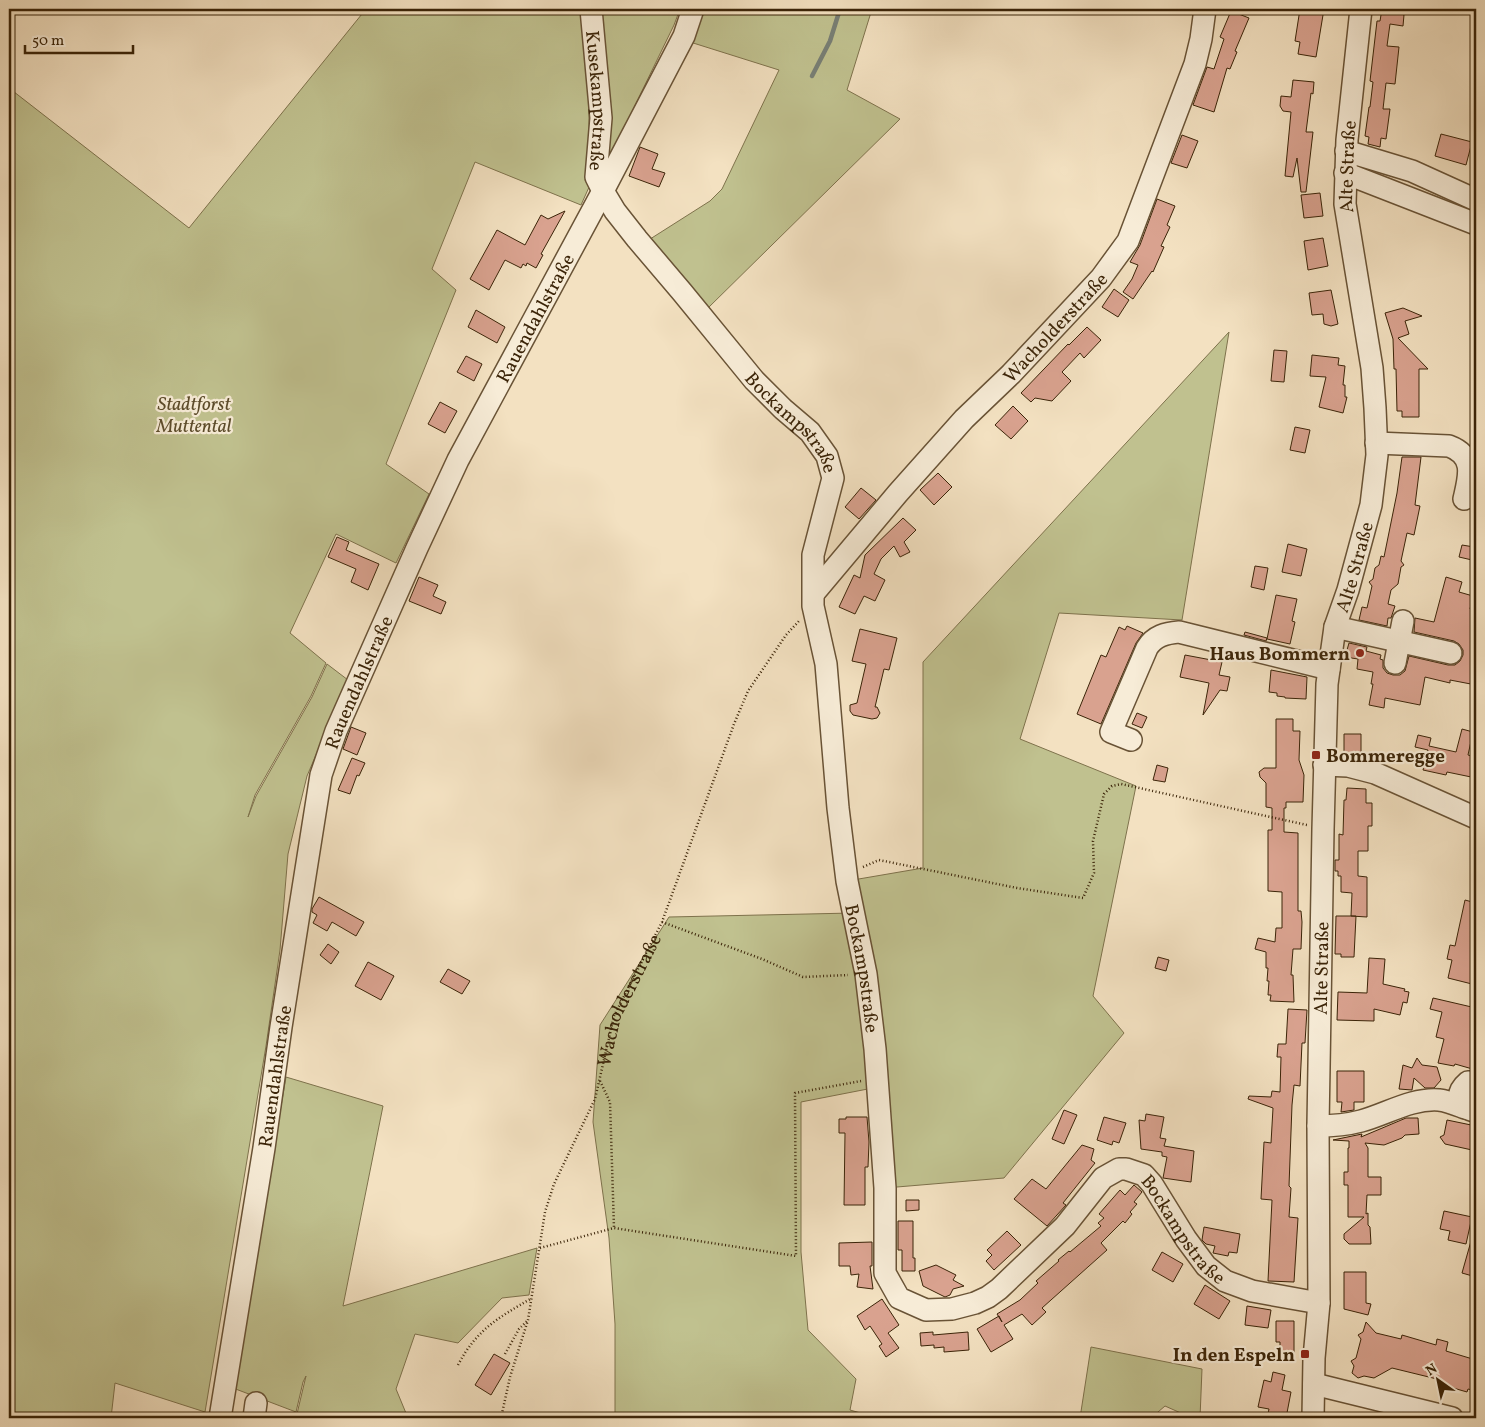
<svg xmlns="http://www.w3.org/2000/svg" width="1485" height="1427" viewBox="0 0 1485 1427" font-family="Vollkorn,serif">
<rect width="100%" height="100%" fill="#f3e1c1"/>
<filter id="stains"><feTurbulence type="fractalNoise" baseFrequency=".004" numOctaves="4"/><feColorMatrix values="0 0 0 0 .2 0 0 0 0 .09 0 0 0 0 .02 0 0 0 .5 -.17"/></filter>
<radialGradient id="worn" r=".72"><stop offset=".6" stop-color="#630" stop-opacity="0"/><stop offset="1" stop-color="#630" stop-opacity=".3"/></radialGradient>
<path fill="#c0c18f" stroke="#7e724c" d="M366,9H585L588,52L590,185L581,205L475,162L432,269L456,290L386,464L429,494L396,563L336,534L290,633L326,663L311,696L255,795L248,817L256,796L312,697L327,664L348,680L307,776L288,854L280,950L266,1046L205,1412L115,1383L111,1418H9V88L189,228Z
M598,9H680L674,25L608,161Z
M701,9H872L847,90L900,119L708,308L647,241L710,201L722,189L779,70L690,42Z
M1229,332L1182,620L1059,613L1020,739L1136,786L1093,996L1124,1033L1004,1178L885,1188L878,1087L801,1102V1252L808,1330L856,1379L850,1410L878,1418H615V1324L609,1238L593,1122L600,1025L669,917L853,913L847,881L923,868V662Z
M286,1077L383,1106L343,1306L537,1248L529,1295L502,1298L458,1343L415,1334L396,1389L408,1418H296L306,1376L303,1382L296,1412L233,1388Z
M1091,1347L1202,1369L1200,1418H1192L1165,1406L1151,1418H1080Z"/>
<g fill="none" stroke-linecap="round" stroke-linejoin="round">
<path stroke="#787f75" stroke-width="4.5" d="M812,76L830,41L840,9"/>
</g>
<path fill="#d9a28f" stroke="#3b2408" d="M1300,9H1324L1316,57L1298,54L1300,42L1295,41Z
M1382,9H1401V14L1404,15L1403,26L1390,24L1387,46L1399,47L1395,84L1386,83L1383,109H1390L1386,139L1381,138L1380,147L1368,144L1369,137L1365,136L1369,107H1370L1373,82L1370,81L1377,21H1380Z
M1231,11L1249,18L1235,51L1237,52L1230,69L1227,68L1214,112L1193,105L1207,67L1214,69L1224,39L1220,37Z
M1293,80L1314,82L1313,94L1311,93L1306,132H1313L1306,192H1301L1297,158L1293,177L1285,176L1291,112L1283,111L1280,106L1281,96L1291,97Z
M1441,134L1472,142L1466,165L1435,156Z
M1182,135L1198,141L1187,168L1171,163Z
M640,147L658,154L652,169L665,173L659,187L629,176Z
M1320,193L1323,216L1304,218L1301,195Z
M1157,199L1175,206L1167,225L1170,227L1161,246L1164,247L1153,272L1152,271L1133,299L1123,292L1132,279L1138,265L1130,262L1140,245Z
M565,211L541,254L543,255L536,268L527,263L526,266L523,264L521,268L505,260L489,290L470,279L497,230L525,245L541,215L548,219Z
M1323,238L1328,266L1308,270L1304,241Z
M1114,289L1129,300L1118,317L1102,307Z
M1331,290L1338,324L1331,326L1324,324L1323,314L1312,315L1309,293Z
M1403,308L1422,316L1405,321L1409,334L1398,338L1428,369H1419V417H1402V411H1397L1396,369H1394L1393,339L1385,313Z
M476,310L505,327L497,343L468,327Z
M1087,327L1101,340L1084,358L1080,353L1062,372L1071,381L1052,401L1035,398L1031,402L1021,393L1068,344L1069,345Z
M1274,350L1287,351L1284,382L1271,381Z
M1312,355L1339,358L1338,365L1345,366L1343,385H1345V397H1347L1343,413L1319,407L1326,377L1310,376Z
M466,356L482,364L474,381L457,372Z
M440,402L457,411L445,433L428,424Z
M1013,406L1028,421L1011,439L995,425Z
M1295,427L1310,430L1305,453L1290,450Z
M1402,457H1421L1415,505L1420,506L1414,535L1407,533L1401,561L1404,565L1401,567L1398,584L1391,590L1388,604L1395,606L1391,618H1388L1387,626L1359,620L1362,607L1367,608L1372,586L1369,582L1373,579L1375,568L1379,565L1381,556L1384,557L1397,493Z
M938,473L952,487L934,505L920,490Z
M861,488L876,500L859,519L845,507Z
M903,518L916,530L904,542L910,552L900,557L894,546L881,559L874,574L885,580L875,601L864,596L855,614L839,607L854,575L860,578L865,555Z
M337,537L349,542L346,550L379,564L368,590L351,582L356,569L328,557Z
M1288,544L1307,549L1301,576L1282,572Z
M1462,545L1474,547L1472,560L1459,557Z
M1255,566L1268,568L1264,590L1251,587Z
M419,577L438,585L433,596L446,602L441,614L409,601Z
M1446,577L1462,582L1459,592L1473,596L1470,609L1476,611L1471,633L1476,634V685L1450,680V683L1425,677L1420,705L1385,698L1384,708L1369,705L1373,684H1371L1373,672L1357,669L1358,659L1345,657L1349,643L1367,647L1366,651L1381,655L1380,659L1383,660V668L1387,673L1393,675H1400L1405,671L1409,656L1448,665H1455L1460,661L1463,655V650L1459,644L1454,641L1414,632L1415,618L1434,622Z
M1276,595L1297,599L1292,621L1295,622L1290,644L1267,639Z
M1127,626L1143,633L1136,643L1101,724L1077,714L1101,655L1106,657L1119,627L1125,630Z
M860,629L897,638L889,670L884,669L875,707H877L880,713L877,718L872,719L853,715L850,711V705L857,703L866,664L852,661Z
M1245,632L1267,638L1266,641L1244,635Z
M1185,655L1222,662L1219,675L1230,677L1227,691L1220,690L1203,715L1209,683L1180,677Z
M1271,670L1307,677L1306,699L1285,698V697L1277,696V693L1269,692Z
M1137,713L1147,717L1142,728L1132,724Z
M1276,719H1293V731H1300L1299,760L1304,775L1303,802H1286V808H1284V832L1298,833V911H1301L1302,922L1301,949H1293L1291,975H1293L1294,1002L1270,1001L1271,995H1268L1269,981H1267L1268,968H1266V952L1255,949L1258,938L1275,942L1276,928H1282V892L1268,891V830H1272V808L1266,807V783L1260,777L1259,772L1264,768H1276Z
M351,727L366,733L357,755L343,749Z
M1462,729L1473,732L1468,755L1476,757V778L1447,772L1446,775L1423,770L1428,750L1415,747L1418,735L1431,738L1429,746L1456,752Z
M1344,734H1361V756L1344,753Z
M352,758L365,763L359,776L357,775L350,794L338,790Z
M1157,765L1168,768L1165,782L1153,780Z
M1347,788L1366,789V803H1372V826H1368V851H1358V876L1367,877V917L1351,916L1352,893L1341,892V876H1338V871H1335V860H1339V834L1343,835L1344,800H1346Z
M319,897L364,922L356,936L332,922L327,931L313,923L317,915L312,912V909Z
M1465,900L1476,903V985L1448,978L1452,960L1447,959L1450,945L1455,946Z
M1336,916H1356L1354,957H1341V954H1335Z
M328,944L339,952L331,964L320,955Z
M1158,957L1169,960L1166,971L1155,968Z
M1369,958L1385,959L1383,984L1405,989L1404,991L1409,992L1407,1003L1403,1002L1400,1015L1374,1009V1021L1337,1020L1338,992L1367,993Z
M368,962L394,976L381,1000L355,986Z
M448,969L470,981L462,994L440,982Z
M1433,998L1476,1008V1070L1455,1064L1454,1066L1438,1063L1444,1039L1436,1037L1442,1012L1430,1009Z
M1288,1009L1307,1010L1305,1043H1302L1300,1086L1294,1085L1292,1105L1289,1186L1291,1188L1289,1217L1298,1218L1294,1282L1268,1281L1272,1200L1261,1199L1264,1142L1271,1143L1273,1108L1248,1099L1249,1096L1271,1097L1272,1091L1280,1092L1281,1057H1277L1278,1044H1286Z
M1417,1058L1422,1065L1437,1067L1441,1080L1434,1088H1425L1414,1078L1412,1090L1399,1089L1403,1065L1412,1068Z
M1337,1071H1364V1102H1354V1110L1341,1112L1342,1102H1337Z
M1064,1110L1077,1115L1064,1144L1052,1139Z
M1146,1114L1164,1117L1160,1138L1166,1139L1164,1146L1194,1151L1191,1182L1163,1178L1167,1157L1162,1156V1152L1141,1149L1139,1120L1145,1121Z
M846,1117H867L869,1142L868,1167H865V1205H844L845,1133H839V1119H846Z
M1104,1117L1126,1123L1119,1143L1113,1141L1112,1145L1097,1140Z
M1406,1118H1418L1419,1134L1405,1135L1402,1138L1384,1145L1365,1143L1368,1148V1177H1381V1195H1367L1366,1214L1368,1213V1225L1370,1227L1371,1244H1349L1344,1239V1234L1364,1217H1348V1185H1344V1172H1348V1148H1349V1141L1333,1140L1362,1134L1361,1137Z
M1447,1120L1476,1126V1146L1472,1150L1445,1144L1440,1137L1444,1135Z
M1082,1145L1094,1149L1091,1160L1095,1163L1063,1203L1066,1205L1047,1226L1014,1199L1032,1179L1046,1189Z
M1134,1185L1142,1192L1134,1202L1137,1204L1130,1212L1132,1214L1125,1223L1123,1221L1101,1243L1107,1250L1042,1308L1046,1312L1032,1325L1022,1314L1004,1325L1013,1339L991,1352L977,1329L999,1316L1002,1322L997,1314L1020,1300L1038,1283L1036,1281L1059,1261L1058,1260L1069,1251L1070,1252L1101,1226L1098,1223L1104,1218L1099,1214L1120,1190L1125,1195Z
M906,1200H919V1210L906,1211Z
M1444,1211L1472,1217L1466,1244L1448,1240L1450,1231L1440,1229Z
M898,1221H913V1258H915V1271H902V1250H898Z
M1204,1227L1240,1234L1237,1253L1229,1252L1228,1256L1213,1253L1215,1246L1206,1244L1202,1240Z
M1007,1231L1021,1245L994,1270L986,1261L992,1255L987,1250Z
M1473,1234L1476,1235V1277L1462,1273Z
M872,1242V1266H870L873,1289L857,1287L859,1274L851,1275L850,1266H839V1243Z
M1162,1252L1183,1264L1173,1282L1152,1270Z
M936,1265L956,1275L953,1280L964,1286L953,1289L950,1295L945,1297L923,1286L919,1271Z
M1344,1272H1366V1303L1371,1304L1368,1315L1344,1309Z
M1205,1285L1230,1301L1219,1319L1194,1304Z
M882,1299L899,1325L888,1333L899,1348L886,1357L879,1346L882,1344L870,1326L865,1330L857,1316Z
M1247,1306L1271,1310L1268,1328L1245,1325Z
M1276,1321H1294V1354H1280V1342H1276Z
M1366,1322L1376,1333L1401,1339L1402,1335L1436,1345L1437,1339L1448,1342L1446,1351L1476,1360V1372L1472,1390L1468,1389L1467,1392L1436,1383L1437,1379L1392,1368L1374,1378L1364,1376L1358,1378L1352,1373L1354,1366L1351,1361L1356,1358L1361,1339L1358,1335L1363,1332Z
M933,1332V1335L968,1332L969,1350L944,1352V1347L934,1348V1345L921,1346L920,1333Z
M494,1354L510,1363L491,1395L475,1385Z
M1273,1372L1285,1375L1282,1390L1291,1392L1286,1418H1267L1269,1409L1258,1407L1264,1380L1271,1382Z"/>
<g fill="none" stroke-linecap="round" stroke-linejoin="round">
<defs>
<g id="minor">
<path id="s2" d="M591,9L601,118L596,177L603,191L615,211L637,239L682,292L754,380L783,409L810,432L827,456L833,478L813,555V606L826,664L838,808L847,881L866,974L875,1049L885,1188V1273L899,1298L926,1310L952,1309L975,1303L988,1297L999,1289L1065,1226L1103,1178L1119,1169H1126L1144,1175L1152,1184L1186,1239L1206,1266L1225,1281L1252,1291L1319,1303"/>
<path d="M1346,151L1412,171L1476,200"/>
<path d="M1345,173L1476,224"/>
<path d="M1376,443L1449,446C1476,456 1469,477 1464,499"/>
<path id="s3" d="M814,593L898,493L964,419L1011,374L1101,278L1128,241L1195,64L1201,39L1205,9"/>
<path d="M1335,627L1451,653"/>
<path d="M1395,663L1403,621"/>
<path d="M1131,740L1111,732L1147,648C1154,636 1166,633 1179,632L1329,669"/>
<path d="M1324,765L1348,766L1375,773L1476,818"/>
<path d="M1474,1111C1457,1106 1455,1093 1468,1082L1476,1083"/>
<path d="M1318,1126C1333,1126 1346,1125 1361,1121C1387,1114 1411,1098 1439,1100C1448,1101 1457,1105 1465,1108"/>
<path d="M1314,1384L1452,1418"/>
<path id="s4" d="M220,1418L264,1148L281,1027L321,775L336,731L417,548L458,460L603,191L684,36L693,9"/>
<path d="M254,1418L256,1403"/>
<path id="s5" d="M1313,1418L1314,1358L1319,1303L1318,1126L1323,829L1327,684L1335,627L1348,590L1371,505L1377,455L1375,408L1372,368L1345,204L1347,140L1361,9"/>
</g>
</defs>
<use href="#minor" stroke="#695336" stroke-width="24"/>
<g stroke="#3b2408" stroke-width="2.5" stroke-dasharray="1 2.5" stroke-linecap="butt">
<path d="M863,867L879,860L1017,888L1083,898L1094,873L1093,841L1104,794L1112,786L1121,784L1307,825"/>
<path d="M662,922L762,959L803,977L848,975"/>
<path d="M600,1081L610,1102L614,1228"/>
<path d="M540,1248L614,1228L796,1256L795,1093L861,1081"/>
<path d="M505,1354L519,1329L527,1321"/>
<path d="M458,1365C477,1329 498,1318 532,1298"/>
<path id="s1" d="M501,1418L510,1377L528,1320L545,1212L554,1184L595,1099L614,1016L662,922L734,724L748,691L786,635L799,621"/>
</g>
<use href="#minor" stroke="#f7ecd7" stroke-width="21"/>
</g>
<g fill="#8f2418" stroke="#f7ecd7" stroke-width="2">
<circle cx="1360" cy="653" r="5"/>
<rect x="1311" y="750" width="10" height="10" rx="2.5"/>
<rect x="1300" y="1349" width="10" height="10" rx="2.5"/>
</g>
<g text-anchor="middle" stroke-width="4.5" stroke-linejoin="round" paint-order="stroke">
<g font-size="19" fill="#3b2408" stroke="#f7ecd7">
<text dy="7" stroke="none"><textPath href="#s2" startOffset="92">Kusekampstraße</textPath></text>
<text dy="7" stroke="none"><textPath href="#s5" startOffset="1260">Alte Straße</textPath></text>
<text dy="7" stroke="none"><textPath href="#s4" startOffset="1156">Rauendahlstraße</textPath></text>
<text dy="7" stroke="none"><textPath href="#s3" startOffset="359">Wacholderstraße</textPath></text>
<text dy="7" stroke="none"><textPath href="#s2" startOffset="484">Bockampstraße</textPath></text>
<text dy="7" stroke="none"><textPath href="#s5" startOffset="855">Alte Straße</textPath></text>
<text dy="7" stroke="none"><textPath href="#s4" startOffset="751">Rauendahlstraße</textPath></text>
<text dy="7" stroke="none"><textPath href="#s5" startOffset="450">Alte Straße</textPath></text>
<text dy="7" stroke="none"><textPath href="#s2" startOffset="1052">Bockampstraße</textPath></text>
<text dy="7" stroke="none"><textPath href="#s1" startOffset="440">Wacholderstraße</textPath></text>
<text dy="7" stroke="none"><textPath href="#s4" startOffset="346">Rauendahlstraße</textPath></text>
<text dy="7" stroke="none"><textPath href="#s2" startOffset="1758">Bockampstraße</textPath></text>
</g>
<g font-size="19" font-style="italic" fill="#5c4b2a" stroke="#f7ecd7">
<text x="194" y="410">Stadtforst<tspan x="194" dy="22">Muttental</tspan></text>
</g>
<g font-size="19" font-weight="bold" fill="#3b2408" stroke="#f7ecd7" text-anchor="end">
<text x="1350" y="660">Haus Bommern</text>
<text x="1326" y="762" text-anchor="start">Bommeregge</text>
<text x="1295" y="1361">In den Espeln</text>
</g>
</g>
<rect width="1485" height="1427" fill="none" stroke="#f3e1c1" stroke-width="30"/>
<rect x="10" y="10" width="1465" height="1407" fill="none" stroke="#3b2408" stroke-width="2.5"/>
<rect x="15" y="15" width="1455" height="1397" fill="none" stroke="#3b2408"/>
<g transform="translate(1438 1380) rotate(327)" stroke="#f7ecd7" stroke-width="4" paint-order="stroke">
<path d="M0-4L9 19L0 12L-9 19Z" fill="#3b2408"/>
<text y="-8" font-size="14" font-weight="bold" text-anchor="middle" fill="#3b2408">N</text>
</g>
<path d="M25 45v8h108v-8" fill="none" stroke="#3b2408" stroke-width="2.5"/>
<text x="32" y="45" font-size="15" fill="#3b2408" stroke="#f7ecd7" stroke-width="4" paint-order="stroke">50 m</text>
<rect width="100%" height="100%" filter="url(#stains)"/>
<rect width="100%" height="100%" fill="url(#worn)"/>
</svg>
